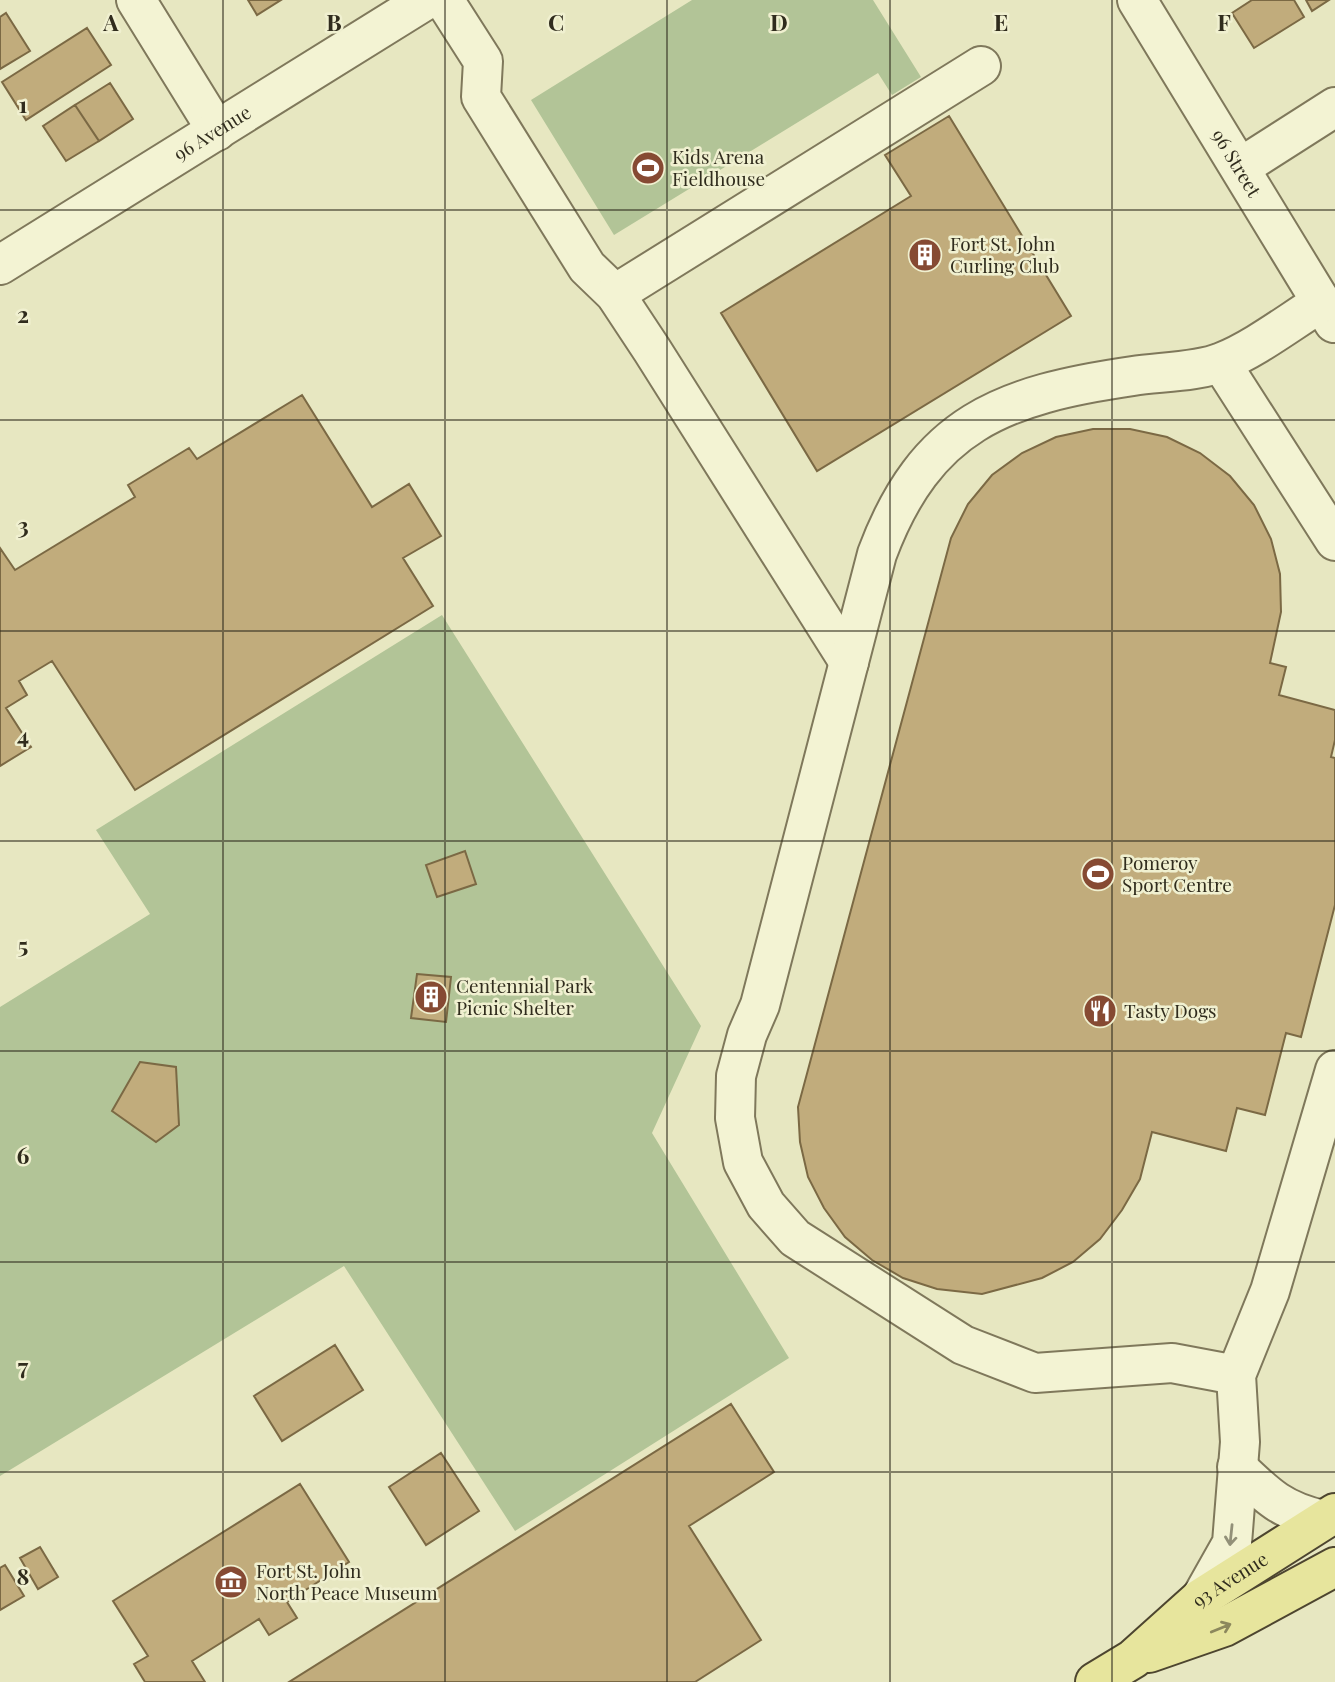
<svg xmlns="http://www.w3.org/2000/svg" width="1335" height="1682" viewBox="0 0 1335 1682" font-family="'Playfair Display',serif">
<rect width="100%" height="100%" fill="#e7e7c1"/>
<path fill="#b2c497" d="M692,0H873L921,77L892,95L878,73L614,235L531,100Z
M442,615L701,1026L652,1133L789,1358L515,1531L344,1266L0,1476V1007L150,914L96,830Z"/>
<path fill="#c1ac7c" stroke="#7b6944" stroke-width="2" d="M248,0H281L257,15Z
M1252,0H1294L1304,17L1254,48L1232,13Z
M1306,0H1329L1312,11Z
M6,13L30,51L0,69V17Z
M87,28L111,65L26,120L2,82Z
M110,83L133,119L99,141L75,105Z
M75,105L99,141L66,161L43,126Z
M949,116L1071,316L817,471L721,313L911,196L885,155Z
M302,395L372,507L409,484L441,536L403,558L433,606L135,790L52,661L19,681L27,695L6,708L31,747L0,766V548L15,570L135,497L128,485L189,448L197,459Z
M1093,429H1130L1167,437L1200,453L1230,476L1254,505L1271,539L1280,574L1281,612L1270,663L1286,667L1279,695L1335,710V740L1331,757L1335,758V905L1301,1037L1286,1033L1265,1115L1237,1108L1226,1151L1152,1132L1140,1179L1122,1210L1100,1239L1073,1262L1042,1278L982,1294L937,1289L903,1278L872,1260L845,1237L824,1208L808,1177L800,1142L798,1107L951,538L968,504L992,475L1022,453L1056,437Z
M465,851L476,884L437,897L426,865Z
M417,974L451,977L446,1022L411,1018Z
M140,1062L176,1067L179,1125L156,1142L112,1111Z
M335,1345L363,1390L282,1441L254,1396Z
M731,1404L774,1472L689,1526L761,1640L695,1682H289Z
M441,1453L479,1511L426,1545L389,1487Z
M300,1484L349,1562L287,1602L297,1618L269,1635L259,1619L192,1661L205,1682H145L134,1664L148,1656L113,1601Z
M40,1547L58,1577L38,1589L20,1558Z
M5,1565L24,1596L0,1610V1568Z"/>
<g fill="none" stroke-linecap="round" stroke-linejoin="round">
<defs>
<g id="minor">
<path d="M136,0L217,131"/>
<path d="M444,0L483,61L481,97L587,267L615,294L652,350L849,662"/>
<path id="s1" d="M1137,0L1334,323"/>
<path d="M1241,167L1335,107"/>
<path id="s2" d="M0,265L426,0"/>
<path d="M615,294L981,66"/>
<path d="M1221,363L1335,541"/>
<path d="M1236,1375L1172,1363L1035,1373L963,1345L795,1238L766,1205L743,1162L735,1118L736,1076L747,1035L760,1005L877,554C926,423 1002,395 1133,376C1158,372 1199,372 1222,362C1255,349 1291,321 1322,302"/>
<path d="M1237,1467C1267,1496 1282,1511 1323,1520"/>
<path d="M1201,1598L1232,1543L1240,1442L1236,1375L1270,1291L1335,1070"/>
</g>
<g id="major">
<path d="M1149,1653L1224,1627L1335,1567"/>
<path id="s3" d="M1095,1682L1133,1659L1201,1598L1335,1513"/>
</g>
</defs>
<use href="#minor" stroke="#7f785b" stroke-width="42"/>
<use href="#major" stroke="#4d452f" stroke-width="42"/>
<use href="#minor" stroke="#f3f3d3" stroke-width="38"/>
<use href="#major" stroke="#e7e59d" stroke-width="38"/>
</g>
<defs><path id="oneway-shaft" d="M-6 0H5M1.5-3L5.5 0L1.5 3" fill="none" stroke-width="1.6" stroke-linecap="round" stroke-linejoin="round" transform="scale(1.75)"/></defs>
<use stroke="#929078" href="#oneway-shaft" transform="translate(1231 1535) rotate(96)"/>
<use stroke="#8c885d" href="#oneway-shaft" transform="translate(1221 1628) rotate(-22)"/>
<path fill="none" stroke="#302c1d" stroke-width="2" stroke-opacity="0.55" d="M223,0V1682M445,0V1682M667,0V1682M890,0V1682M1112,0V1682M0,210H1335M0,420H1335M0,631H1335M0,841H1335M0,1051H1335M0,1262H1335M0,1472H1335"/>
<defs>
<symbol id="stadium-disc" viewBox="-11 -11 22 22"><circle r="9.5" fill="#864a33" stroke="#f0f0d0"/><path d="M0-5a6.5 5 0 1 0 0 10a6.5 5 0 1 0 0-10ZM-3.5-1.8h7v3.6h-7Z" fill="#fff"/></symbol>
<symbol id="building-disc" viewBox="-11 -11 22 22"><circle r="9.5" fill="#864a33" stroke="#f0f0d0"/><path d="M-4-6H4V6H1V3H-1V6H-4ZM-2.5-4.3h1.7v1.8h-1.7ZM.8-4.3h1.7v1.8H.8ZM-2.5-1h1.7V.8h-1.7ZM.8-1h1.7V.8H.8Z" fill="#fff"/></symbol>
<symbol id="restaurant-disc" viewBox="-11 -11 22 22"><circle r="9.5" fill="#864a33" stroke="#f0f0d0"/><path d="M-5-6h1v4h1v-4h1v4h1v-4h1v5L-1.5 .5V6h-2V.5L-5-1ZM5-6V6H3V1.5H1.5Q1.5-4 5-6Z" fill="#fff"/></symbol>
<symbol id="museum-disc" viewBox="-11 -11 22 22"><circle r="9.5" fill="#864a33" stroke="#f0f0d0"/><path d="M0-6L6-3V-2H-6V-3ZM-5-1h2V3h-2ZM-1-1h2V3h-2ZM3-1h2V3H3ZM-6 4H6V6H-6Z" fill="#fff"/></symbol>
</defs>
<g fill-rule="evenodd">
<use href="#stadium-disc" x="629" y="149" width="38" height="38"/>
<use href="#building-disc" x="906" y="236" width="38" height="38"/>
<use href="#stadium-disc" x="1079" y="855" width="38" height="38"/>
<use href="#building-disc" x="412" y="978" width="38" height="38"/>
<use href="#restaurant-disc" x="1081" y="992" width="38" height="38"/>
<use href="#museum-disc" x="212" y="1563" width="38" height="38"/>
</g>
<g text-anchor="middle" stroke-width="5" stroke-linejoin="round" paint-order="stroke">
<g font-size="19" fill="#302c1d" stroke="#f0f0d0">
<text dy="7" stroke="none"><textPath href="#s2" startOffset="250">96 Avenue</textPath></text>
<text dy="7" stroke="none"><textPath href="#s1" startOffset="191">96 Street</textPath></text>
<text dy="7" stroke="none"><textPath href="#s3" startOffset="170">93 Avenue</textPath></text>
</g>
<g font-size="19" fill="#302c1d" stroke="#f0f0d0" text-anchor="start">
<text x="672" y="164">Kids Arena<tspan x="672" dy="22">Fieldhouse</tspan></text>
<text x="950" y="251">Fort St. John<tspan x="950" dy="22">Curling Club</tspan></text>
<text x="1122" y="870">Pomeroy<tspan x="1122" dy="22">Sport Centre</tspan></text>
<text x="456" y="993">Centennial Park<tspan x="456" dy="22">Picnic Shelter</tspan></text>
<text x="1124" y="1018">Tasty Dogs</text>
<text x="256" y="1578">Fort St. John<tspan x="256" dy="22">North Peace Museum</tspan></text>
</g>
</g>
<g font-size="23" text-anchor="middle" font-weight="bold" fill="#302c1d" stroke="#f0f0d0" stroke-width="5" stroke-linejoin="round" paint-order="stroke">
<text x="111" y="31">A</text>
<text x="334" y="31">B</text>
<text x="556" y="31">C</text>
<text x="779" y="31">D</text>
<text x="1001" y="31">E</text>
<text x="1224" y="31">F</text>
<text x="23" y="113">1</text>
<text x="23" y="323">2</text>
<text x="23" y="534">3</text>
<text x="23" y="744">4</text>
<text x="23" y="954">5</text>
<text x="23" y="1164">6</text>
<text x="23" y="1375">7</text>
<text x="23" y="1585">8</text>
</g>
</svg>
